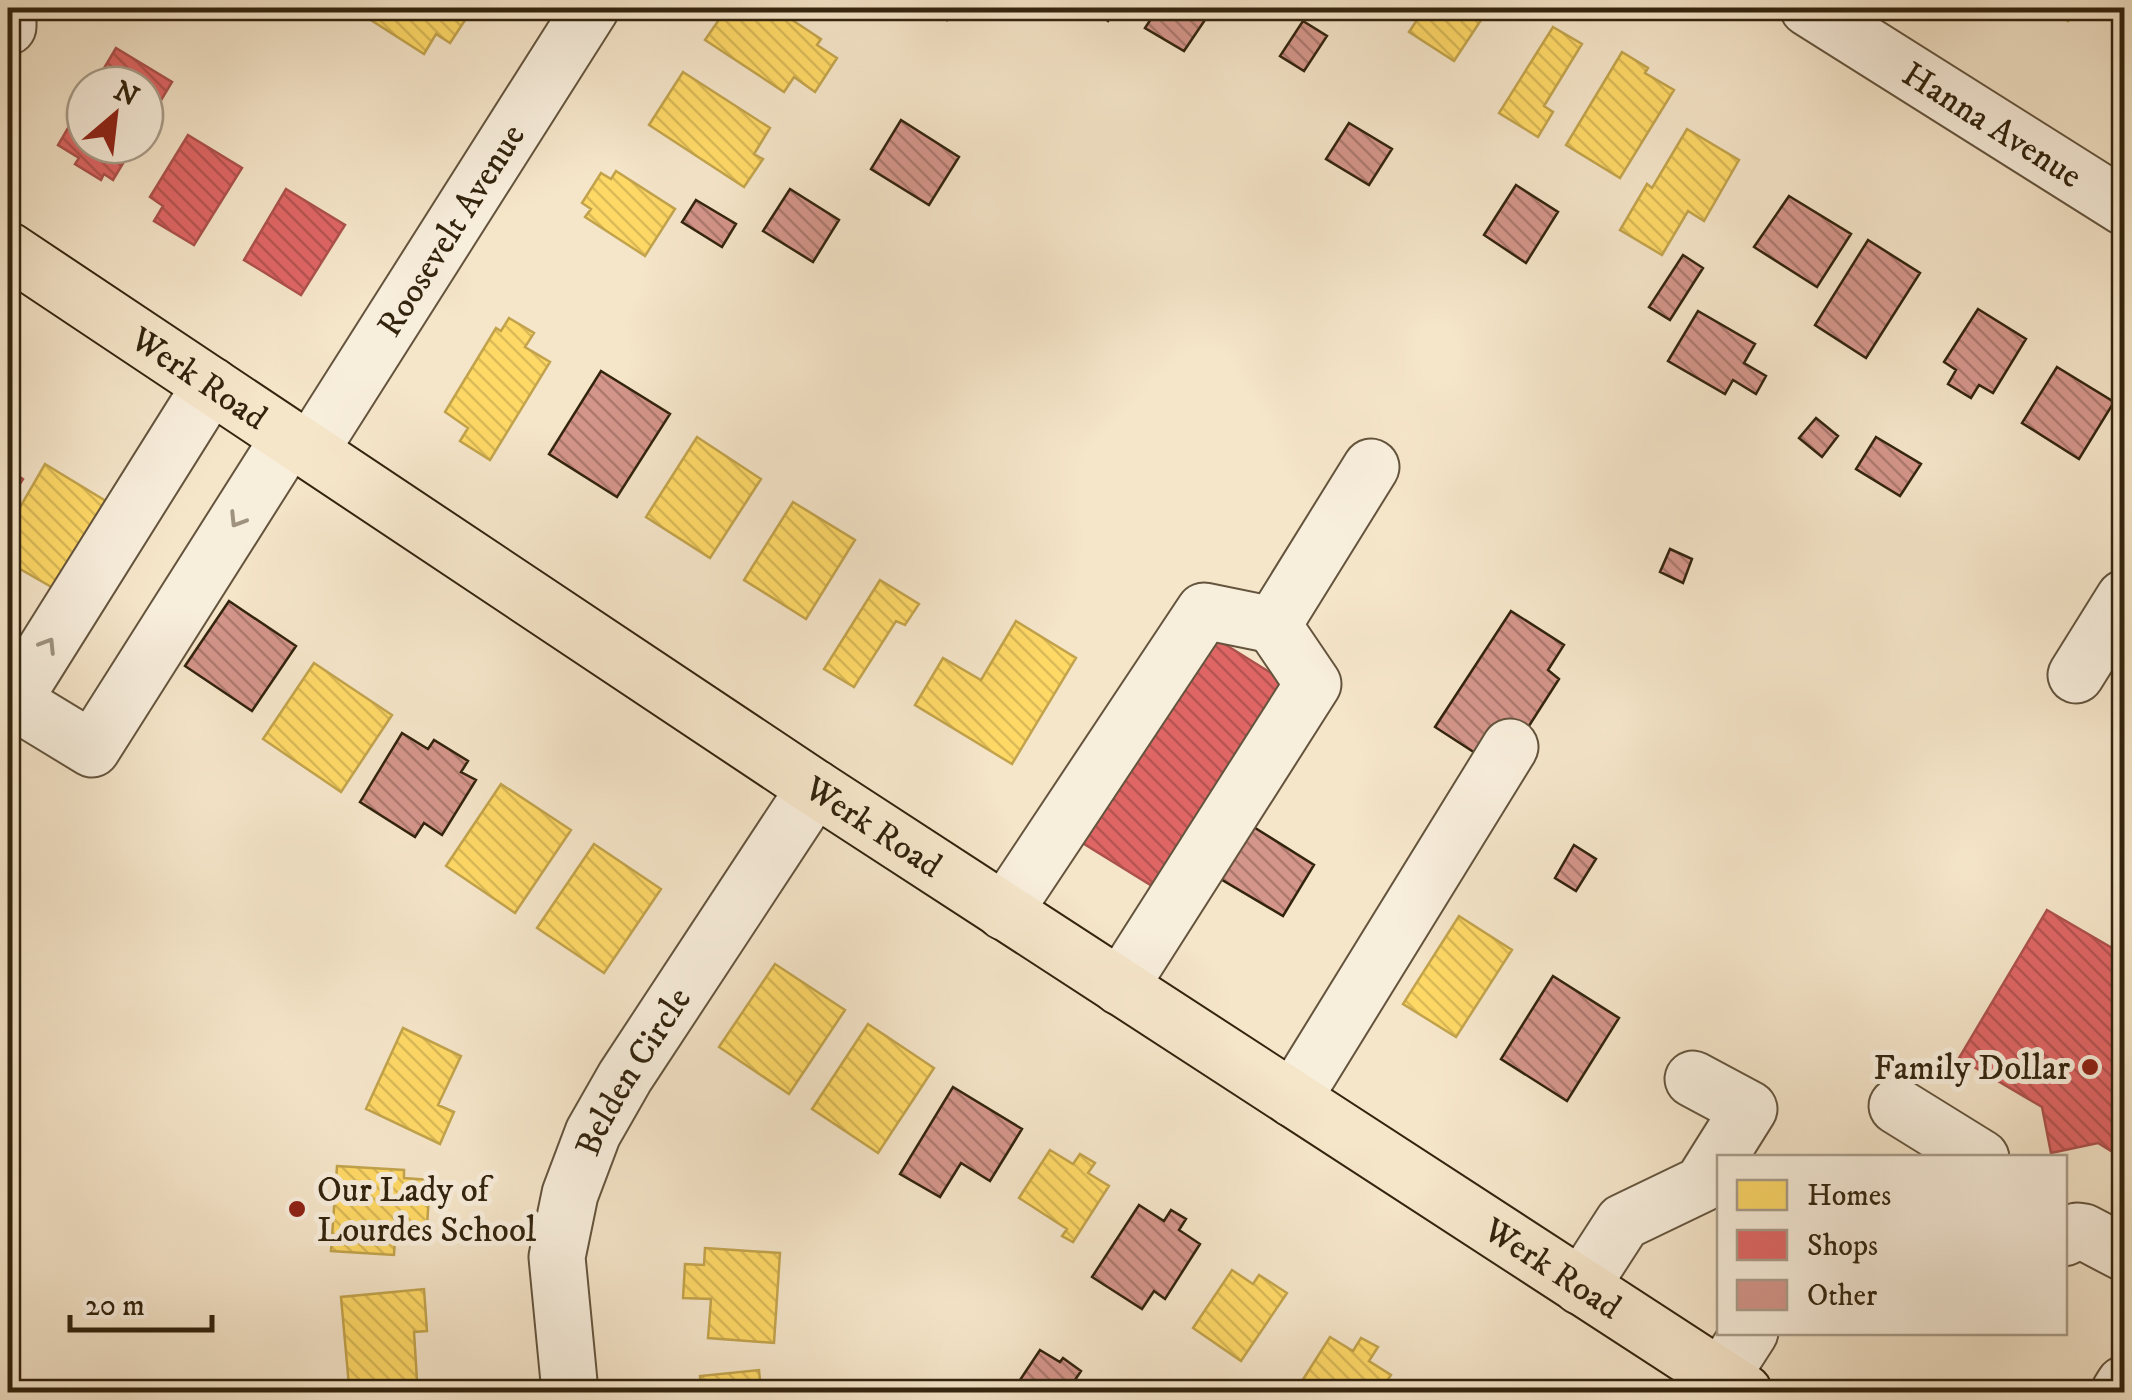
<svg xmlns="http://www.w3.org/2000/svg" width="2132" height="1400" viewBox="0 0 2132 1400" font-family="'IM FELL DW Pica',serif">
<defs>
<pattern id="homes-back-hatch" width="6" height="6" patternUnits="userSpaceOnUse" patternTransform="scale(2.5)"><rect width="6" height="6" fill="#ffd966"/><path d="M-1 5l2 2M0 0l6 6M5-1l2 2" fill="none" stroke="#dbba57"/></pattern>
<pattern id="shops-back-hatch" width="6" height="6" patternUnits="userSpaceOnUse" patternTransform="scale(2.5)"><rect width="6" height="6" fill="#e06666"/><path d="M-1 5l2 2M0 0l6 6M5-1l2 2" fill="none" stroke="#b65452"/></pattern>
<pattern id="building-back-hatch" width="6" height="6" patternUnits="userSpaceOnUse" patternTransform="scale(2.5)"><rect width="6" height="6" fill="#d4958a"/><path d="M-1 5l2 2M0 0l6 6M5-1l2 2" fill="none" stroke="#ad796f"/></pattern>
</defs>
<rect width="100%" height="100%" fill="#f5e5c9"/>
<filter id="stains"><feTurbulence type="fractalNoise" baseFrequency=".002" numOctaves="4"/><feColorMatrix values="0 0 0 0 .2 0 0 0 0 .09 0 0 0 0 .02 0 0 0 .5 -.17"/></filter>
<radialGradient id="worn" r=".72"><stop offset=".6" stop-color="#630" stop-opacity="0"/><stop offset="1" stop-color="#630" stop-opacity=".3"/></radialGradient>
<path fill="url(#homes-back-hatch)" stroke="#c2a34c" stroke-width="2.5" d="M352,8H473L450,43L436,34L424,54Z
M727,8H774L821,39L817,45L837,58L815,92L794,77L784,92L705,40Z
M1425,8H1489L1454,61L1409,32Z
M2046,8H2077L2068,21Z
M1553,27L1582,44L1544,106L1553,112L1538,137L1499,113Z
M1622,52L1648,68L1645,73L1674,90L1620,178L1566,145Z
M683,72L770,128L754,154L763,159L744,187L649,125Z
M1687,129L1739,160L1704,221L1688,211L1662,255L1620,230L1647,184L1652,188Z
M616,171L675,209L645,256L585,217L591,209L582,203L601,173L611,179Z
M509,318L534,333L525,347L550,362L490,460L460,441L468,428L445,412L496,328L501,331Z
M697,437L761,479L710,558L646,517Z
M45,464L114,506L62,593L8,562V528Z
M793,502L855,540L806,619L744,580Z
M880,580L919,604L905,625L896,621L854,687L824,669Z
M1016,621L1076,658L1012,764L915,705L943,658L981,680Z
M314,663L392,715L341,792L263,739Z
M501,784L571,830L515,913L446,866Z
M2124,841V862L2115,856Z
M594,844L661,889L604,973L537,928Z
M1459,916L1512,950L1456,1037L1403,1004Z
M775,964L845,1010L789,1094L719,1047Z
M868,1024L934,1068L878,1153L812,1109Z
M403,1028L461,1056L438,1105L454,1112L440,1144L366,1109Z
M1050,1150L1073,1164L1080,1154L1095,1163L1088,1173L1109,1186L1073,1242L1062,1236L1067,1229L1019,1198Z
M337,1166L404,1170V1178L430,1180L427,1226L396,1224L394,1255L331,1251Z
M705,1248L780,1253L774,1343L708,1338L711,1299L683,1298L685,1264L704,1265Z
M1232,1270L1253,1284L1259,1275L1287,1293L1241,1361L1193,1328Z
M424,1289L427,1331L414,1332L417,1380L349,1386L341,1297Z
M1330,1337L1353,1351L1361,1338L1378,1347L1369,1361L1391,1375L1380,1392H1295Z
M759,1370L761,1392H702L700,1376Z"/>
<path fill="url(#shops-back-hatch)" stroke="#ac524c" stroke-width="2.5" d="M116,48L172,82L145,127V85H94Z
M85,99V145H134L113,180L104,174L101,180L75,164L79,158L58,145Z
M188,135L242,168L194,245L154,221L163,206L150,197Z
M286,189L345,225L301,295L244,260Z
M8,469L23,479L8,503Z
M1202,630L1287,683L1157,889L1073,837Z
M8,752L12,801L8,802Z
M2047,910L2124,955V1159L2098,1143L2051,1153L2042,1107L1959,1058Z"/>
<path fill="url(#building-back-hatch)" stroke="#33240e" stroke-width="2.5" d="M926,8H956L947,20Z
M1090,8H1117L1108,21Z
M1158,8H1213L1184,51L1145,28Z
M1303,21L1327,36L1304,71L1280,56Z
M901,120L959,157L929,205L871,169Z
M1349,123L1392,149L1369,185L1326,159Z
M1516,185L1558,212L1526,263L1484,235Z
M790,189L839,220L813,262L763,231Z
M1789,196L1851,234L1817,287L1754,247Z
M696,200L736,224L722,247L682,222Z
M1868,240L1920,273L1866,358L1815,325Z
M1683,255L1703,268L1670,320L1649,307Z
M1978,309L2026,339L1993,393L1979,385L1971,398L1948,384L1956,370L1944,362Z
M1698,311L1755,344L1744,363L1766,376L1756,394L1733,380L1725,394L1668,361Z
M2057,367L2114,402L2079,459L2022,423Z
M601,371L670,414L617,497L549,454Z
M1816,418L1838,436L1822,457L1799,438Z
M1876,437L1921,464L1900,496L1856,469Z
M1670,549L1692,559L1683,583L1660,572Z
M229,601L296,646L252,711L185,666Z
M1511,611L1564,645L1548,670L1559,679L1527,729L1513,720L1486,760L1435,727Z
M402,733L428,749L434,740L468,761L461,772L476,780L442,835L424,823L415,837L360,802Z
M1252,826L1314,865L1283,916L1219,878Z
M1574,845L1596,859L1576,891L1555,878Z
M1553,976L1619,1018L1567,1101L1501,1059Z
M953,1087L1022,1129L990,1181L961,1163L940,1197L900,1174Z
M1139,1205L1164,1221L1171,1210L1186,1219L1179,1230L1200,1244L1165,1299L1154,1291L1142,1309L1092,1277Z
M1040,1350L1060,1362L1063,1358L1081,1371L1067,1392H1012Z"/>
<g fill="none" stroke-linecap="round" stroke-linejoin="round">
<defs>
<g id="minor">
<path id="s1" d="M1808,8L2124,207"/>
<path d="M8,16V27"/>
<path d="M211,385L13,701L92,749L289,438"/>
<path id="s2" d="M310,451L591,8"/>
<path d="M2076,675L2124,598"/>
<path d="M1004,912L1204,611L1273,625L1371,467"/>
<path d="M1120,987L1313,684L1273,625"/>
<path d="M1293,1099L1510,747"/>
<path d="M1897,1106L1981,1158"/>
<path d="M2064,1238L2077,1231L2084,1232L2124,1253"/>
<path d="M1581,1287L1623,1222L1702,1184L1749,1109L1693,1079"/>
<path d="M1721,1377L1750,1332"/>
<path id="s3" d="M570,1392L557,1257L570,1194L593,1133L625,1077L815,788"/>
<path d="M2119,1392L2124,1384"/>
</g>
<g id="major">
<path id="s4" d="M8,250L815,788L1744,1392"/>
</g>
</defs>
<use href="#minor" stroke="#64543d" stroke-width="59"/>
<use href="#major" stroke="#33240e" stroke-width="59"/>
<use href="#minor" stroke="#f8eedc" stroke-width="55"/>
<use href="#major" stroke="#f5e5c9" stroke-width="55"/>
</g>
<defs><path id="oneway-chevron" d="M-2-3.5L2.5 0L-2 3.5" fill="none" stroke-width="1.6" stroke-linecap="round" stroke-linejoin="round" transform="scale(2.5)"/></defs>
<g stroke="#9f937f">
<use href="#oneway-chevron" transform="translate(237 520) rotate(122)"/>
<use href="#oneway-chevron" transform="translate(48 645) rotate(-58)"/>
</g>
<g fill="#8f2418" stroke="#f8eedc" stroke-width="4">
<circle cx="2090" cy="1067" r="10"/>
<circle cx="297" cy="1209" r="10"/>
</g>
<g text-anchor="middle" stroke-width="10" stroke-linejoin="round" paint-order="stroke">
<g font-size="35" fill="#33240e" stroke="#f8eedc">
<text dy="12" stroke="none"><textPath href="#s1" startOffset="218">Hanna Avenue</textPath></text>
<text dy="12" stroke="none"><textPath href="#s2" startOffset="262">Roosevelt Avenue</textPath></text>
<text dy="12" stroke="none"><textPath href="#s4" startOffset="230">Werk Road</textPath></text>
<text dy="12" stroke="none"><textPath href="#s4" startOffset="1040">Werk Road</textPath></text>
<text dy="12" stroke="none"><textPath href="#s3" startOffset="338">Belden Circle</textPath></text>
<text dy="12" stroke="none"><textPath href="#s4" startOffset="1850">Werk Road</textPath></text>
</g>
<g font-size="35" fill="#33240e" stroke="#f8eedc" text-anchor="end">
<text x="2070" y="1079">Family Dollar</text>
<text x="317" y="1201" text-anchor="start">Our Lady of<tspan x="317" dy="40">Lourdes School</tspan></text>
</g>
</g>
<rect width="2132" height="1400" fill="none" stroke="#f5e5c9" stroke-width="40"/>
<rect x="10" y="10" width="2112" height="1380" fill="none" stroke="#33240e" stroke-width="5"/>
<rect x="20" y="20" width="2092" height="1360" fill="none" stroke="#33240e" stroke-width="2.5"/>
<rect x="1717" y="1155" width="350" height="180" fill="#f8eedc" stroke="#a99d8a" stroke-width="2.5"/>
<rect x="1737" y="1180" width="50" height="30" fill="#ffd966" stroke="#a99d8a" stroke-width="2.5"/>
<text x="1807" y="1205" font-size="30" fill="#33240e">Homes</text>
<rect x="1737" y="1230" width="50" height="30" fill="#e06666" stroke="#a99d8a" stroke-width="2.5"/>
<text x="1807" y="1255" font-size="30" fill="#33240e">Shops</text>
<rect x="1737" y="1280" width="50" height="30" fill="#d4958a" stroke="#a99d8a" stroke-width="2.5"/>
<text x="1807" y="1305" font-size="30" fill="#33240e">Other</text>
<g transform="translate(115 115) rotate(28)"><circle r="48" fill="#f8eedc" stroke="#a99d8a" stroke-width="2.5"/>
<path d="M0-8L18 38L0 25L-18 38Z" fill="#8f2418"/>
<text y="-15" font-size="28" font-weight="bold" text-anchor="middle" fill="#33240e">N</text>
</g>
<path d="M70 1315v15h142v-15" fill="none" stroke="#33240e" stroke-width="5"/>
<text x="85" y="1315" font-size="30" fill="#33240e" stroke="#f8eedc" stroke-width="8" paint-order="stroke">20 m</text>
<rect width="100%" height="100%" filter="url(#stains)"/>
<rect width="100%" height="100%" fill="url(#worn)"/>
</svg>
